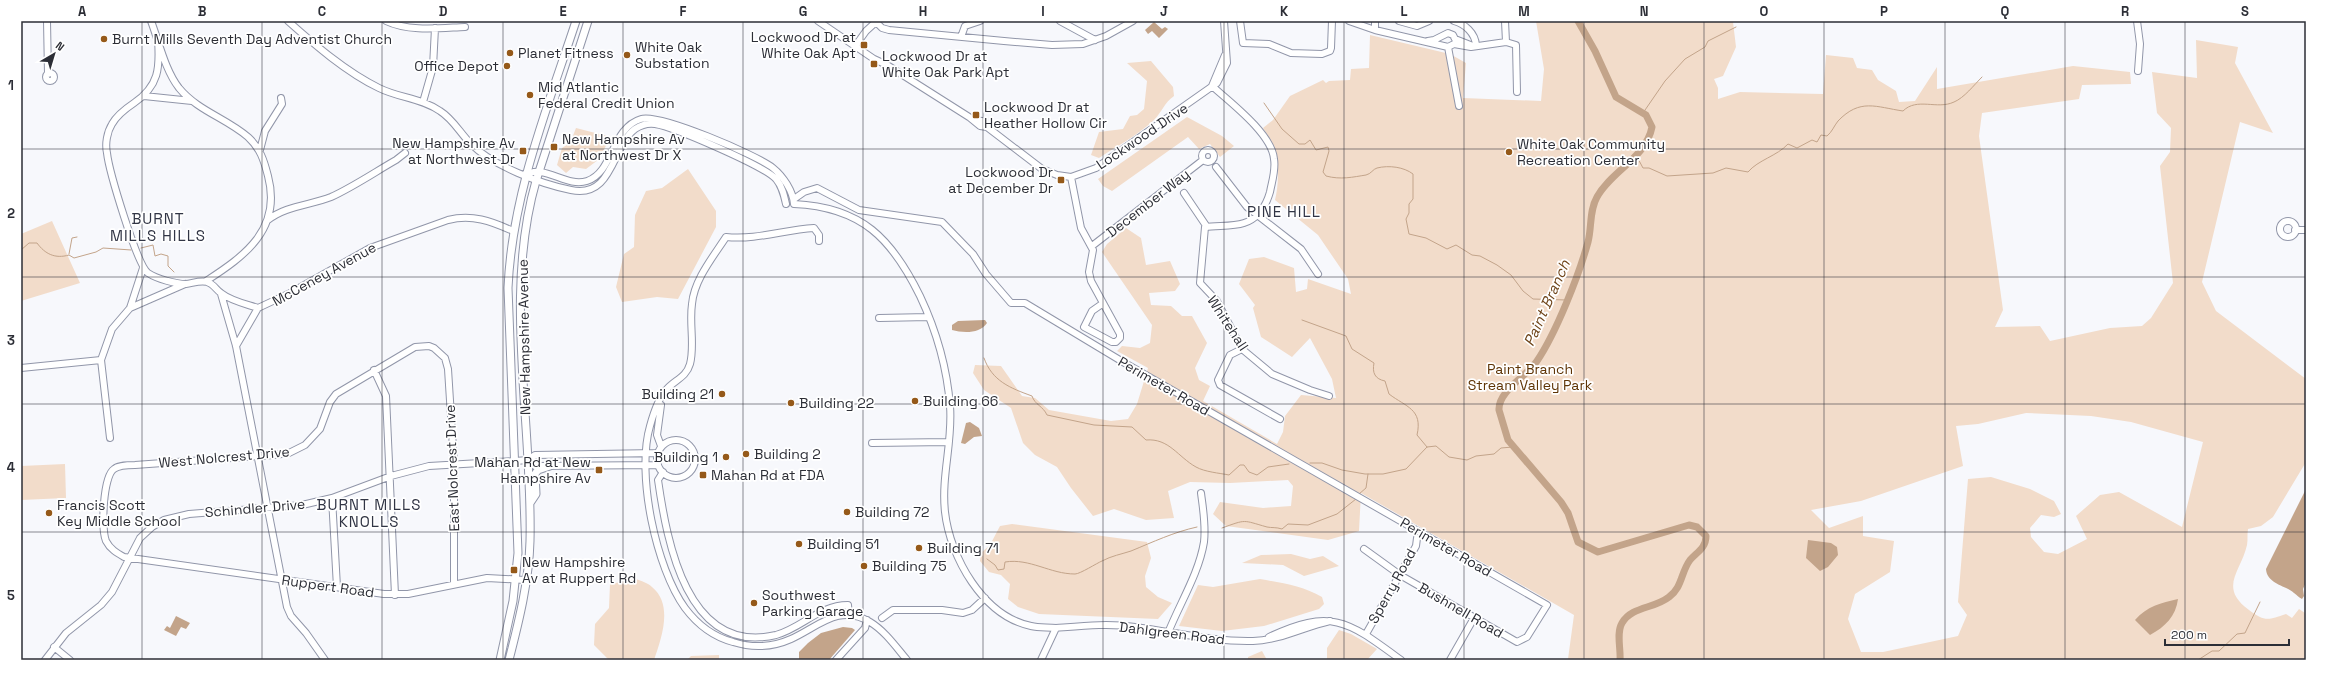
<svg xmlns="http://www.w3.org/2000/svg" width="2327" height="681" viewBox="0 0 2327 681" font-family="'Space Grotesk',sans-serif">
<rect width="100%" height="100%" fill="#f7f8fc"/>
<path fill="#f2dcca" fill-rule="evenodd" d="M1536,21L1733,22L1736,47L1723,76L1714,79L1718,88V99L1740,92L1823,94L1826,55L1853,58L1857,68L1872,70L1878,80L1896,91L1899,102L1915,101L1937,67V89L2073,66L2130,72L2131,84L2082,85L2079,99L1982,113L1979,136L2003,310L1995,327L2040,326L2050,341L2110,328L2142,326L2151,318L2173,283L2160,166L2170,152L2171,128L2157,113L2152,72L2197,78L2196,40L2238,47L2235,63L2273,133L2240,122L2202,282L2216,311L2306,379V462L2273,517L2261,526L2248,529C2247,534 2248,540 2247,545C2241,572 2218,587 2249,610C2265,622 2268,620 2286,614L2292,618L2299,609L2305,613L2306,660H1566L1568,659L1574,615L1361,493L1359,531L1328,540L1226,526L1213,514L1220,502L1263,508L1291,506L1293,486L1288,480L1230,483L1190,482L1168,491L1174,518L1146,520L1114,509L1093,516L1071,488L1057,467L1035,455L1023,443L1011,408L984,390L973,373L975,365L1001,366L1022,396L1035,398L1049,410L1111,421L1128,419L1137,404L1148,368L1117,351L1122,346L1140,348L1150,343L1152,325L1102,252L1107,244L1126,228L1141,238L1146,265L1170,261L1180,284L1175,291L1149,293L1151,305L1171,306L1182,316H1192L1207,343L1195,368L1199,380L1210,386L1203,401L1277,444L1283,432L1285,416L1301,395L1336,398L1332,379L1310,338L1292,357L1261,337L1253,308L1255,305L1239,284L1249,259L1264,257L1294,268L1296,292L1307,289L1308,279L1351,294L1348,279L1318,235L1275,200C1281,174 1278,150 1263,128L1273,120L1290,96L1323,80L1326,83L1329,81L1350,80L1351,69L1369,68L1370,35L1450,54L1466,63L1463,98L1541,101L1544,69ZM2026,413L2091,416L2131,422L2203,442L2182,527L2119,492L2100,495L2076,516L2087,539L2058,554L2044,552L2031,537L2030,528L2041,515L2054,517L2061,514L2054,501L2030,489L1991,477L1968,479L1958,602L1967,615L1958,636L1883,652H1861L1848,619L1855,594L1890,572L1894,541L1863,536V516L1829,528L1811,510L1861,501L1963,466L1956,426L1978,424Z
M1151,61L1173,87L1174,96C1164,103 1162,112 1154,120C1138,135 1117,146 1099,158L1091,155L1099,132L1123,129L1130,116L1137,115L1144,109L1147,81L1127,63Z
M1187,117L1222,136L1234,146L1220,157L1210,144L1199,149L1188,137L1112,191L1103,186L1098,179Z
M576,128L611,137L598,160L586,169L573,167L566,173L557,165L562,148L570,143Z
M688,169L716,211V227L678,299L657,297L622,302L616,287L624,254L634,247L635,215L646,191L662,188Z
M52,221L80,283L21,301V234Z
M65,464L66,498L21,500V466Z
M1012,524L1147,542L1151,558L1145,576L1146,587L1158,597L1172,603L1158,619L1039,614L1018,607L1008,599L1010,584L1001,575L989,572L980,561L981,553L990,545L1000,526Z
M1291,554L1310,559L1323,556L1339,566L1304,576L1283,565L1242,563L1261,555Z
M636,579C641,581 648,583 652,587C674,605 661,639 654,660H609L594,645L595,624L609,608L610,584Z
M1260,579C1282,583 1303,586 1322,597L1324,604L1319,609L1264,626L1222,631L1179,626L1198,585L1213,587Z
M1339,630L1351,634L1377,649L1367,660H1327V648Z
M1262,651L1267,660H1248V657Z
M719,655V660H687L691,656Z"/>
<path fill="#c3a48a" d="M1154,22L1162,29L1165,27L1168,29L1159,38L1152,31L1148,34L1145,30Z
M985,320L987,323C980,334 963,333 952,330V325L958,321Z
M970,422L979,428L982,436L974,437L965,444L961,443L966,423Z
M2306,489V582L2303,589L2304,596L2302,599C2298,597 2297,595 2294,593C2285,585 2267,584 2266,569Z
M1808,540L1831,543L1837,547L1838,555L1828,567L1820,571L1806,558Z
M2178,599C2176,616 2165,627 2150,635L2135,620C2147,606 2161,603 2178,599Z
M176,616L190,623L186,629L181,627L176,636L164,630L167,626L170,628Z
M843,627L852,628L855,630L829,660H799V652L808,643L821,633Z"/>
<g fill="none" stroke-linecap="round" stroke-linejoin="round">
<path stroke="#c3a48a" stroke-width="1" d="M1264,103L1282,129L1299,144H1305L1310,140L1316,150L1328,147L1329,151L1323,172L1326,176C1341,180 1353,177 1366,175C1371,174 1373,169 1377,168C1389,165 1404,167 1413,174V199L1409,204V213L1406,219L1409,234L1426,238L1447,249L1456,245L1472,255L1480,256L1497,265L1511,275L1523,291L1533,299L1566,300
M1643,113L1665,81L1685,59L1705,47L1708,41L1736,27
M1636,155L1643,168H1649L1667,176L1713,173L1726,168L1748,172C1758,160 1777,156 1788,144L1797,148L1812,140L1817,142L1821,135L1827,136C1832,132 1834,126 1838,121C1860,98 1876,107 1903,111C1917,97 1937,110 1954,102C1964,98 1974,85 1982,77
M141,248L153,245L155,256L161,254L168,256V266L174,272
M21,250L29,243H37C45,254 55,259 69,255L74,258L96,252L103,248L131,250
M69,254L72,238L77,237
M1302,320L1346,336L1352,349L1374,363C1372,373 1375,379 1385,381L1389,394C1406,407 1423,409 1417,435L1427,447
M984,358C992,381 1010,388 1032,396C1035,405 1043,406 1047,415L1094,425L1132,427L1146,440C1169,438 1178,457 1196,467C1205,472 1219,473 1229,475L1240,465H1244L1249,472L1257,475L1268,467L1289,464
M1310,463H1322L1342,470L1365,474H1383L1406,469L1427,447L1436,446L1449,457L1467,460L1476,456L1494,454L1501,448L1513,447
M1359,494L1366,488L1368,474
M1222,528C1247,519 1242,520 1267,527C1272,528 1276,527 1282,529L1288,524L1308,525L1337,514L1356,499
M987,559L995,565L998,570L1004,569L1005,562C1030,558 1050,574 1075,574C1080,574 1097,563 1102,561C1111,556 1122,554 1131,551C1153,542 1174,532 1197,527
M2198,660L2212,651H2219L2237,634L2245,633L2260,602"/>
<path stroke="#c3a48a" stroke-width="7" d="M1578,21L1595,51L1616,97L1646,115L1652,127C1646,158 1611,171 1597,197C1589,211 1592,227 1588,242C1579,275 1556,333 1537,361C1527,376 1498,391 1499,410L1508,440L1561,502L1568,513L1578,542L1598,552L1689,525L1697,527L1706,536C1706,548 1697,552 1690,560C1681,572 1682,588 1669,597C1654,609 1632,606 1622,623C1616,633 1621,649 1620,660"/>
<defs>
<path id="minor" d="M47,21L48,74
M151,21C159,42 165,70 179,88C198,111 226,118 248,137C260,148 264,160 268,176C282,229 245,256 206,281
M288,21C315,45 346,72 379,88C399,98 421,98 440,111C453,119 460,133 471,144C493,166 541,184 571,190C613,199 612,146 635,129C641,125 648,123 655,124C674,127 764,166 776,179C782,186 784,195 786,204
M386,21C409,32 440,28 465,27
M818,21L874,59L887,65L969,117L980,126L987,127
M1060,21L1095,40
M1240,21L1243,43L1269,44L1291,53L1322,54L1330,51L1331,48L1332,21
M1349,21L1375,30L1448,47
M1375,21V30
M1399,21L1417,26L1429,21
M1454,21C1465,24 1475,33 1476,45
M1505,21L1506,42
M2137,21L2140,44L2138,71
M876,22L882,28L889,30L1004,41L1052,45L1083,44L1106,36L1133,21
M961,37L965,26L980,21
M158,40C160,68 159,86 134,103C125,109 117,115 112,124C107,132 105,144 107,153C109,171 137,265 148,273C157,279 176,284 186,284C193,283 201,280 207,282C214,284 216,290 221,293C231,301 246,304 258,308L290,293L370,248L448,220C472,214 491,221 513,231
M1428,41L1434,40L1448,33L1453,35L1455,39L1473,46
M856,45L866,31L877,21
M1448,47L1454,44L1471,47L1506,42L1516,45L1517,92
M1448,47L1459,106
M46 77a4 4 0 1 1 8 0a4 4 0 1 1-8 0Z
M1212,86C1230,102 1272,134 1274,159C1276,170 1272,181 1270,192C1266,206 1259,218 1244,223C1232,227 1217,225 1205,227L1200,283L1217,301L1242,349L1272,374L1310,390L1329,396
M1212,86L1225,55
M144,96L192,101
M423,102L433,67L435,28
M973,120L982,121L987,127L1042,169L1057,175L1071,177L1096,168L1217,83L1227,63L1224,21
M260,150L265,131L282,104L281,98
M1202 156a6 6 0 1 1 12 0a6 6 0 1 1-12 0Z
M1216,167L1247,207L1301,249L1318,274
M525,174C530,173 536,171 540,172C556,174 571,186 587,181C614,172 611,128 641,119C659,113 757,155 773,168C783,176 793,191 794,204C862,207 892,239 920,296C937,332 947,367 950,406C953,441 941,476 945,512C950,557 983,616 1031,626C1039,628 1048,627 1056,628L1041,660
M1071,177L1081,228L1093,250L1089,272L1091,281L1120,334V338L1116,342H1112L1084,327L1092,311L1102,304
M1184,193L1207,227
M794,199L804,192L817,188L859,210L942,222L973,254L986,274L1011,303H1025L1123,362L1547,605L1527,637L1517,642L1400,575L1364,549
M268,220C285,206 311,205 331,197C353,187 375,172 396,160L405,153
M2280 229a8 8 0 1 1 16 0a8 8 0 1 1-16 0Z
M2295,230H2306
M819,241V235L814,228C783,230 757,240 726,237C713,257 694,280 692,304C689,324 695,345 690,364C686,378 674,380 666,390C658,399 653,415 650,426C636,474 656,568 685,608C697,624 714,637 733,642C752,648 773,647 791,639C818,627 839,603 870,622C885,631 896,647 907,660
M1092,246L1203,160
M221,294L236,346L287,607L291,616L306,633L325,660
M130,308L185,284
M879,318L929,317
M236,346L258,308
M1242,349L1230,355L1218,380L1220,385L1280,419
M21,368L101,360
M374,370L386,396L395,595
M661,405L657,435L661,446
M110,438L101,360L112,329L130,308L143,268
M657 459a19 19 0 1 1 38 0a19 19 0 1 1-38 0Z
M872,443L948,442
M528,460L535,466L658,465
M663,472L658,480C667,542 687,656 776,635C802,628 819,605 848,605L849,615
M332,498L337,587
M454,584V464L448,369L445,358L434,348L429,346L415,347L336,394L330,402L320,429L305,445L289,453L274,455L135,465C128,465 119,465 114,469C103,476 101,529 106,541C110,549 117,553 124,557L384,594H408L487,578L525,580
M882,618L893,610H942L963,613L972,610L985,598
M1056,628C1081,626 1109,623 1135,627C1175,632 1213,642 1253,641C1281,640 1303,627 1330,621
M1168,633C1180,603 1199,573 1204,542C1206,525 1203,509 1201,493
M1366,634L1416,546L1417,538
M1269,637C1332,607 1349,622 1401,660
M54,647L70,660
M45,660L66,633L101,605L112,592L140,538L152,527L164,520L189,514L302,505L332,498L391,476L429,466L515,461L528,460L535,455L657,453
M836,660L865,628L867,620
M1450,660L1474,618"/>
<path id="major" d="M530,503L536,494L535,474L538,470L550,466
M500,660L513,601L518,553L508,288C512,195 547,109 576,21
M509,660C519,621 529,581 530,541C533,423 503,295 536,181L588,21"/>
</defs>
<use href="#minor" stroke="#9196a9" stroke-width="8"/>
<use href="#major" stroke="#9196a9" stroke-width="9"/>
<use href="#minor" stroke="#fff" stroke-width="6"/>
<use href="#major" stroke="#fff" stroke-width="7"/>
</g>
<path fill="none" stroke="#2c2e36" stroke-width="1" stroke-opacity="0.55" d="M142,21V660M262,21V660M382,21V660M503,21V660M623,21V660M743,21V660M863,21V660M983,21V660M1103,21V660M1224,21V660M1344,21V660M1464,21V660M1584,21V660M1704,21V660M1824,21V660M1945,21V660M2065,21V660M2185,21V660M21,149H2306M21,277H2306M21,404H2306M21,532H2306"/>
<g fill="#955919" stroke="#fff" stroke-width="1.5">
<circle cx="104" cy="39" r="4"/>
<rect x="860" y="41" width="8" height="8" rx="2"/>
<circle cx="510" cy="53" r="4"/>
<circle cx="627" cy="55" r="4"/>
<rect x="870" y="60" width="8" height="8" rx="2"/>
<circle cx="507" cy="66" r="4"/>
<circle cx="530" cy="95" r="4"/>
<rect x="972" y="111" width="8" height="8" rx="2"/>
<rect x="550" y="143" width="8" height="8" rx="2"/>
<rect x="519" y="147" width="8" height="8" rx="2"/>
<circle cx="1509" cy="152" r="4"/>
<rect x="1057" y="176" width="8" height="8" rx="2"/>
<circle cx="722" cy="394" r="4"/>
<circle cx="915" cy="401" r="4"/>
<circle cx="791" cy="403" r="4"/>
<circle cx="746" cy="454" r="4"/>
<circle cx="726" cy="457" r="4"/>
<rect x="595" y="466" width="8" height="8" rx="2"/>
<rect x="699" y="471" width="8" height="8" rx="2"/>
<circle cx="847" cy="512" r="4"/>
<circle cx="49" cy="513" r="4"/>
<circle cx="799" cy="544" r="4"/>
<circle cx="919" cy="548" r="4"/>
<circle cx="864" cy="566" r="4"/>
<rect x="510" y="566" width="8" height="8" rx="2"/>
<circle cx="754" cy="603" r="4"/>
</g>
<g text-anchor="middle" stroke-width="3.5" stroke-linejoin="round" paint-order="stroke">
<g font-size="14" fill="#2c2e36" stroke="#fff" text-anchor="start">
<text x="856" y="42" text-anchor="end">Lockwood Dr at<tspan x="856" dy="16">White Oak Apt</tspan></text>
<text x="112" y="44">Burnt Mills Seventh Day Adventist Church</text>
<text x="635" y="52">White Oak<tspan x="635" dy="16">Substation</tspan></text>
<text x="518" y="58">Planet Fitness</text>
<text x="882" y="61">Lockwood Dr at<tspan x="882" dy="16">White Oak Park Apt</tspan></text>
<text x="499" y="71" text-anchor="end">Office Depot</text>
<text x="538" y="92">Mid Atlantic<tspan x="538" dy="16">Federal Credit Union</tspan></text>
<text x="984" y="112">Lockwood Dr at<tspan x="984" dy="16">Heather Hollow Cir</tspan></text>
<text x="562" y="144">New Hampshire Av<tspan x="562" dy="16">at Northwest Dr X</tspan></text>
<text x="515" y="148" text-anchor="end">New Hampshire Av<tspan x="515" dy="16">at Northwest Dr</tspan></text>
<text x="1517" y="149">White Oak Community<tspan x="1517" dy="16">Recreation Center</tspan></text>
<text x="1053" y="177" text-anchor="end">Lockwood Dr<tspan x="1053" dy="16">at December Dr</tspan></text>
<text x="714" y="399" text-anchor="end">Building 21</text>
<text x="923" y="406">Building 66</text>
<text x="799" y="408">Building 22</text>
<text x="754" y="459">Building 2</text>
<text x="718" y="462" text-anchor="end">Building 1</text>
<text x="591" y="467" text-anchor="end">Mahan Rd at New<tspan x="591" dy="16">Hampshire Av</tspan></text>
<text x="711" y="480">Mahan Rd at FDA</text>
<text x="57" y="510">Francis Scott<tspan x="57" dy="16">Key Middle School</tspan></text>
<text x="855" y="517">Building 72</text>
<text x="807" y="549">Building 51</text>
<text x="927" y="553">Building 71</text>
<text x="522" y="567">New Hampshire<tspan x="522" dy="16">Av at Ruppert Rd</tspan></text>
<text x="872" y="571">Building 75</text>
<text x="762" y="600">Southwest<tspan x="762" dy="16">Parking Garage</tspan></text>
</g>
<g font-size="14" fill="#2c2e36" stroke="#fff">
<text transform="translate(1142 136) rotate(-34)" y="5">Lockwood Drive</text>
<text transform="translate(1148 203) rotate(-38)" y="5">December Way</text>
<text transform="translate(324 274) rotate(-29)" y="5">McCeney Avenue</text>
<text transform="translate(1228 323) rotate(57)" y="5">Whitehall</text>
<text transform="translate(524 337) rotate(-91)" y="5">New Hampshire Avenue</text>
<text transform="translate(1164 386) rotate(30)" y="5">Perimeter Road</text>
<text transform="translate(224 457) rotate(-5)" y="5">West Nolcrest Drive</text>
<text transform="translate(452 468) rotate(-92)" y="5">East Nolcrest Drive</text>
<text transform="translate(255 508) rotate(-5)" y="5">Schindler Drive</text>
<text transform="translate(1446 547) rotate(30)" y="5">Perimeter Road</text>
<text transform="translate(328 586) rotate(8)" y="5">Ruppert Road</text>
<text transform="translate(1392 586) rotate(-61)" y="5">Sperry Road</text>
<text transform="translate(1461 610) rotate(30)" y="5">Bushnell Road</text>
<text transform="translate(1172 633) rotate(7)" y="5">Dahlgreen Road</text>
</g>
<g font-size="14" fill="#5f3506" stroke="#fff">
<text x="1530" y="374">Paint Branch<tspan x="1530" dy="16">Stream Valley Park</tspan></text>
</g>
<g font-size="15" letter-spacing="1" fill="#313545" stroke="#fff">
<text x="1284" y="217">PINE HILL</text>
<text x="158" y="224">BURNT<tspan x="158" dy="17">MILLS HILLS</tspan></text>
<text x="369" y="510">BURNT MILLS<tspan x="369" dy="17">KNOLLS</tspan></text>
</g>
<g font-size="15" font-style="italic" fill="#6e4419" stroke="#fff">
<text transform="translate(1547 303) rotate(-66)" y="5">Paint Branch</text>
</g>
</g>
<rect width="2327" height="681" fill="none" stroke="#ffffff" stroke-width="44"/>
<g transform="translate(54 54) rotate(38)" stroke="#ffffff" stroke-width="3" paint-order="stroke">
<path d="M0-3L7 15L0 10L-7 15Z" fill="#2c2e36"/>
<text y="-6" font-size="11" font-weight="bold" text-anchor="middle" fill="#2c2e36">N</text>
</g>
<path d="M2165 639v6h124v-6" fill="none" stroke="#2c2e36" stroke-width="2"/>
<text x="2171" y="639" font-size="12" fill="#2c2e36" stroke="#ffffff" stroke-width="3" paint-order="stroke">200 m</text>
<rect x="22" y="22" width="2283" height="637" fill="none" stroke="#2c2e36" stroke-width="1.5"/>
<g font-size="13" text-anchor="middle" font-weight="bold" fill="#2c2e36">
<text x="82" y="16">A</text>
<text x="202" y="16">B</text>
<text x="322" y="16">C</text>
<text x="443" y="16">D</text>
<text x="563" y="16">E</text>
<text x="683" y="16">F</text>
<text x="803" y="16">G</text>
<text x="923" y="16">H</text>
<text x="1043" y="16">I</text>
<text x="1164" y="16">J</text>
<text x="1284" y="16">K</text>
<text x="1404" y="16">L</text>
<text x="1524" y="16">M</text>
<text x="1644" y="16">N</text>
<text x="1764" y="16">O</text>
<text x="1884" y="16">P</text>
<text x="2005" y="16">Q</text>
<text x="2125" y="16">R</text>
<text x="2245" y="16">S</text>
<text x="11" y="90">1</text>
<text x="11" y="218">2</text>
<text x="11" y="345">3</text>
<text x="11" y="472">4</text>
<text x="11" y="600">5</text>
</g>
</svg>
